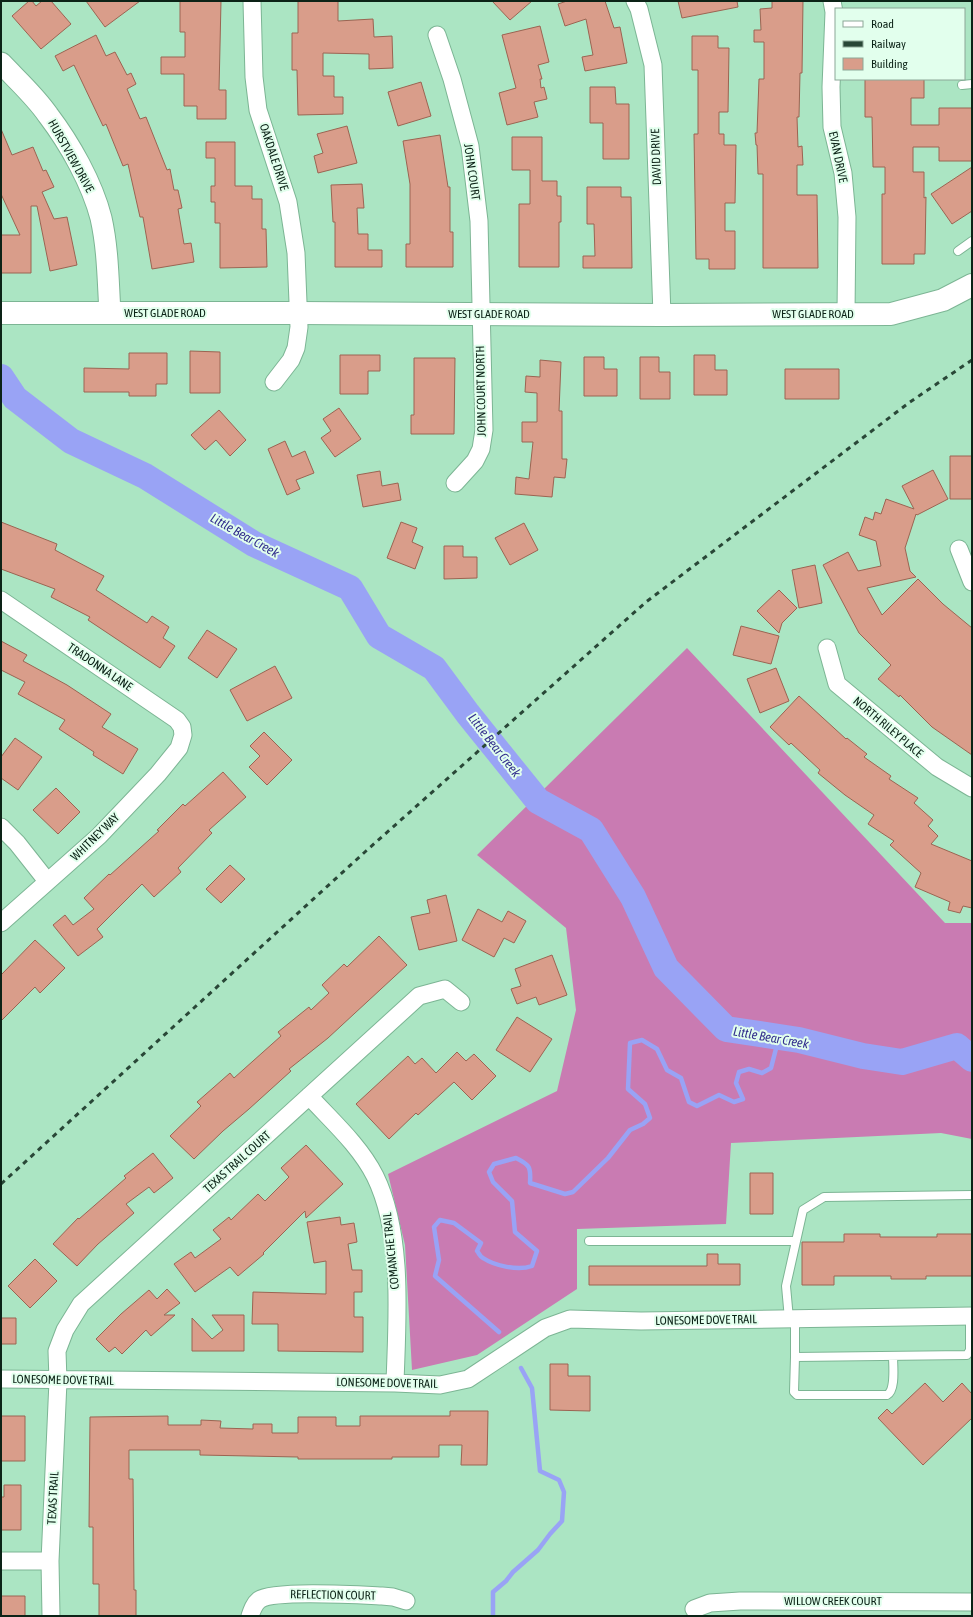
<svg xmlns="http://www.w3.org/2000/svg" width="973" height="1617" viewBox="0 0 973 1617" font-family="'Asap Condensed',sans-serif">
<rect width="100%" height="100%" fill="#abe5c3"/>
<path fill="#c97bb2" d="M687,648L945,923H972V1139L941,1133L731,1143L726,1224L577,1229V1289L477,1355L412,1370L405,1245L388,1174L557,1091L576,1010L566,928L477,855Z"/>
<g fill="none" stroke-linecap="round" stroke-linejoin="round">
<path stroke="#99a3f5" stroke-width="4.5" d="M499,1332L435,1276L439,1260L434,1227L440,1220L454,1223L481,1243L477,1251C479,1253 480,1257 483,1258C495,1266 518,1271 532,1266L537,1251L515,1232L512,1201L493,1182L489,1172L494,1164L516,1158C530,1165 531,1167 530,1183L565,1194L573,1192L608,1158L630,1130L643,1124L650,1118L645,1104L628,1089L630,1043L642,1040L657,1049L667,1070L681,1078L689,1102L697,1106L719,1095L734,1102L743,1099L736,1083L739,1072L749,1069L762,1073L771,1068L779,1037
M493,1616V1592L506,1581L513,1572L538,1550L550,1534L562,1521L564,1492L559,1480L540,1471L532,1388L521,1368"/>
<path stroke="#99a3f5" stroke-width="26" d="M1,377L15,398L71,441L145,476L254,544L350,588L379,636L434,668L468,714L538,801L591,830L633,897L666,968L726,1029L799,1040L863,1056L902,1062L957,1046L972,1059"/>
</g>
<path fill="#d99d8a" stroke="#9b6452" d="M29,1H32L36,6L42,1H51L71,24L41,49L12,16Z
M86,1H140L105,27Z
M180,1H221L219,90H226V119H197V106H184V74H161V57H185V32H180Z
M298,1H338V21L373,19L374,37L392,36L393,68L369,69V54L323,53V76H334V97H343V114L298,115L297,70H292V33H298Z
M492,1H532L510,20Z
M567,1H605L614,28L620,27L627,63L585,71L582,57L593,55L586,19L565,26L558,4Z
M678,1H737L738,7L682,18Z
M772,1H803L802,73H800L799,117H797L798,147L802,146L803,165H797V195H817L818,268H763V174H758L757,145H756L755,133H757L759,79H764V42H754V30H761L760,9L772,8Z
M540,26L549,62L538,65L542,79H540L541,88L544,87L547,99L534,102L538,117L507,125L499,93L516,88L502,35Z
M96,35L106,56L115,52L127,75L131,73L136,84L127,89L140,119L146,117L167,170L170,169L174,190H178L182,208L178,209L184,244L191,243L194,262L152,269L143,217H140L128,164L123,166L106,124L103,126L74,65L63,71L55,56Z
M692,36H718V48H729L728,112H719V134H724V145H736L735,203H725V231H735V269H709V259H696L694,134H698V70H692Z
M865,79H924V98H911V125H939V108H972V161H939V147H913V172H924V198L926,197L925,254H914V264H882V194H885V167H873L872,117H865Z
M421,82L431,116L398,126L388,92Z
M590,87H615L616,104H629V159H603V123H590Z
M347,126L357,163L318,173L314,156L323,153L317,134Z
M1,129L12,155L33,147L43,171L46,170L54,187L42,192L54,219L67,217L77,265L50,271L37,206H31V273H1V235H20L1,194Z
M440,135L448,187H450V232H453V267H406V244H410V184L403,141Z
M512,137H542V181H557V196H561V222H559V267H519V204H530V170H512Z
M206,142H235V186H252V199H262V229H266L267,267L220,268V223H215V202H211V186H215V158H206Z
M972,167V211L952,224L931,194Z
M362,184L364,208H357L358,234H368V250H382V267H335V222H333L331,185Z
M587,187H621V197H631L632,268H583V256H595L594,224H587Z
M190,351L220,352V393H190Z
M129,353H167V384H156V396H129V392H84V368L129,369Z
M340,355H380V371H368V394H340Z
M694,355H715V370H727V395H694Z
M584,357H604V369H617V396H584Z
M640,357H659V372H670V399H640Z
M414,358H455L454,434H411V415H414Z
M540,360L561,362L559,411H562V459H567L565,478L554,477L552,497L515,494L516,477L529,479L533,442H522V422H537V393L525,392L526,376L540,377Z
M785,369H839V399H785Z
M339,408L361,439L335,457L321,438L331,431L323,419Z
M219,410L246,440L230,456L216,440L205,450L191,435Z
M285,441L292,457L305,451L314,473L296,480L300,489L287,495L268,449Z
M950,456H972V499H950Z
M933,470L948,499L917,515L916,514L905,548L910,571L916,577L867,588L882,615L918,579L943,604L972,628V755L932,727L900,695L899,697L878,679L891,665L859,633L823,565L848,552L858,571L881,566L876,541L859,535L865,517L873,520L875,512L881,514L886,499L914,509L902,486Z
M380,471L382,486L398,483L401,500L363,507L357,475Z
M1,522L57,544L55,550L104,576L96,590L147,623L152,616L169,627L163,638L175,646L160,668L88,620L90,617L51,597L55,589L1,569Z
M401,522L417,528L412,542L423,547L415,569L387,558Z
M524,523L538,550L510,565L495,538Z
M444,546H463V557H477V578L444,579Z
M815,565L822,603L799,608L792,570Z
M779,590L797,608L782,623L779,633L757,611Z
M741,626L779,636L771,664L733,655Z
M207,630L237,649L217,678L188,658Z
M1,641L27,655L23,661L67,685L111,714L102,727L138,749L123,774L93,755L94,752L59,729L65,720L18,694L25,682L1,670Z
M275,666L292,698L247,721L230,690Z
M776,668L789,701L760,713L747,679Z
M799,696L846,739L847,738L867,754L864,757L891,776L889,779L918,798L914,803L933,820L928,826L938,836L931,844L972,861V908L963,906L960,913L948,910L950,902L915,887L921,873L890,845L894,841L868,824L874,815L845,795L818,773L820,770L791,743L789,745L770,727Z
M264,732L292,760L267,785L249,767L260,756L250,746Z
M15,738L42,757L18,790L1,778V757Z
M223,772L246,797L209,830L212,833L178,868L181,872L154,897L142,884L97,929L103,937L78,956L53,925L65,915L73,925L94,909L84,898L109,874L110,875L159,831L157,830L183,804L185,806Z
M56,788L80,812L58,834L33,810Z
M230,865L245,879L221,903L206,889Z
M446,895L457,941L419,950L411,917L430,913L427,900Z
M478,909L502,922L508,911L526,921L514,943L504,938L494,957L462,940Z
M379,936L407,965L328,1038L289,1069L291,1071L249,1109L223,1131L194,1159L170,1136L201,1106L197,1102L230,1073L234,1078L281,1036L278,1032L309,1007L311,1010L329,993L322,985L344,964L347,967Z
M35,940L65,968L40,993L35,987L1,1021V975Z
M552,955L567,995L539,1005L536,997L517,1004L511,989L521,986L515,969Z
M517,1017L552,1039L530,1072L496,1050Z
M457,1052L466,1061L474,1054L496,1076L472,1100L454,1082L418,1115L416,1113L389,1139L356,1104L408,1056L415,1064L422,1058L436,1073Z
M306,1145L343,1184L306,1218L305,1211L263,1253L264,1254L238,1276L230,1267L195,1292L174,1264L191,1252L195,1258L221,1239L213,1230L229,1217L231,1220L258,1194L265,1201L289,1177L281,1168Z
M153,1153L173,1178L154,1193L149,1187L126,1204L134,1213L98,1244L77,1266L53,1244L78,1218L79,1219L126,1178L124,1176Z
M750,1173H773V1214H750Z
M340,1217L341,1225L354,1223L357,1242L348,1244L352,1270H362V1292H354V1317H363V1352L278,1351V1324H252L253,1292L326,1294V1261L314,1263L307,1222Z
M844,1234H880V1237H937V1234H972V1276H926V1279H891V1276H834V1285H802V1242H844Z
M707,1254H718V1264H740V1285H589V1266H707Z
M35,1259L57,1281L30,1308L8,1286Z
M167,1289L180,1303L164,1315H175L151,1336L146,1330L122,1354L115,1347L109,1352L96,1339L121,1314L149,1290L157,1299Z
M212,1315H244V1351H192V1318L212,1339L223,1330Z
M1,1318H16V1344H1Z
M550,1364H568V1376H590V1411L550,1410Z
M925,1383L943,1402L962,1383L972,1394V1418L923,1465L878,1418L887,1409L892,1414Z
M450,1411H488L487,1465H461L462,1445H439V1457H392V1459H298V1457L200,1455V1450H129V1479H133L134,1590H136V1616H99V1584H93V1527H89L90,1417L168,1416V1425H201V1420L221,1421L220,1428L253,1429V1424H272V1433H298V1417H336V1426H360V1416H450Z
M1,1416H25V1461H1Z
M4,1485H21V1530H1V1497H4Z
M1,1596H25V1616H1Z"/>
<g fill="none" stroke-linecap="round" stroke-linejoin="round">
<defs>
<path id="service" d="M962,85L972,84
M958,251L972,241
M589,1241H796
M789,1319L786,1286L803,1210L824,1197L972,1195
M795,1319V1357L967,1355L970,1350V1316
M795,1357L794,1392L797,1395H887C896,1390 893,1366 893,1356"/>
<path id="minor" d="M252,1L254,77L258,110L288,202L296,253L299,327L296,348L291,360L274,382
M635,1L639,9L653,65L662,315
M832,1L834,12L831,87L832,127L843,173L847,217L846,314
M437,35L452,79L470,146L479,221L484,430L481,449L475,461L455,483
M959,549L972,582
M1,600L177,720L182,727L183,735L179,748L158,774L99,836L1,923
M827,648L837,684L937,767L972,788
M1,827L17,843L47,881
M309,1096C332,1121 360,1146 375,1176C404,1235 397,1319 395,1383
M1,1379L395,1383L440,1385L468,1379L545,1328L570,1319L641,1321L972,1316
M1,1561H50
M694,1609L710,1603L740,1601L972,1602
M51,1616L50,1561L58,1381L57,1351L65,1330L81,1304L419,996L445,989L461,1002
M250,1616C252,1610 254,1604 259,1600C273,1590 360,1595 382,1596L393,1597L406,1601"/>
<path id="tertiary" d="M1,63C17,80 35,96 48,115C70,144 92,183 101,218C108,249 108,281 110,313"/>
<path id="secondary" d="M1,313H298L662,315L891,314L943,300L972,285"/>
</defs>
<use href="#service" stroke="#7cb594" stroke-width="10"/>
<use href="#minor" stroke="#7cb594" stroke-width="19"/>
<use href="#tertiary" stroke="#7cb594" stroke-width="23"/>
<use href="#secondary" stroke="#7cb594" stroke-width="24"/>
<use href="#service" stroke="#fff" stroke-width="8"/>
<use href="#minor" stroke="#fff" stroke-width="17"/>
<use href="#tertiary" stroke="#fff" stroke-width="21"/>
<use href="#secondary" stroke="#fff" stroke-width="22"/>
<path stroke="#294737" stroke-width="3" stroke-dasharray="5 5" stroke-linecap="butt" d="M1,1184L366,851L646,602L910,402L972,360"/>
</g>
<g text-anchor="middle" stroke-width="4" stroke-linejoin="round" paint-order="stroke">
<g font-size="12" fill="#0c2317" stroke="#e2ffed">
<text transform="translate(71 156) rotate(61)" y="4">HURSTVIEW DRIVE</text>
<text transform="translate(274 157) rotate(72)" y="4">OAKDALE DRIVE</text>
<text transform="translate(656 157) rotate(-92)" y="4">DAVID DRIVE</text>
<text transform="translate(838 157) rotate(78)" y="4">EVAN DRIVE</text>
<text transform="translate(472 172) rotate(82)" y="4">JOHN COURT</text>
<text x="165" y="317">WEST GLADE ROAD</text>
<text x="489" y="318">WEST GLADE ROAD</text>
<text x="813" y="318">WEST GLADE ROAD</text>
<text transform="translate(481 391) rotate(-91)" y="4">JOHN COURT NORTH</text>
<text transform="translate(100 667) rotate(34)" y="4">TRADONNA LANE</text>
<text transform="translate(888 727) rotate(40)" y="4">NORTH RILEY PLACE</text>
<text transform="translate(95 837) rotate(-44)" y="4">WHITNEY WAY</text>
<text transform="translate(237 1162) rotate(-42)" y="4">TEXAS TRAIL COURT</text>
<text transform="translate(391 1251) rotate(-96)" y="4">COMANCHE TRAIL</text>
<text transform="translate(706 1320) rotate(-1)" y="4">LONESOME DOVE TRAIL</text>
<text transform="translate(63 1380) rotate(1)" y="4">LONESOME DOVE TRAIL</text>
<text transform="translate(387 1383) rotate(1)" y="4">LONESOME DOVE TRAIL</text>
<text transform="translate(53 1498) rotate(-87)" y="4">TEXAS TRAIL</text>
<text transform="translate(333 1595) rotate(1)" y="4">REFLECTION COURT</text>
<text x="833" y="1605">WILLOW CREEK COURT</text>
</g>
<g font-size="13" font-style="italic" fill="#332f8d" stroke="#e2ffed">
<text transform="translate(245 535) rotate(29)" y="5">Little Bear Creek</text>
<text transform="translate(495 745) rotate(52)" y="5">Little Bear Creek</text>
<text transform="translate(771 1037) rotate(10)" y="5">Little Bear Creek</text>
</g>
</g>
<rect width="973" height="1617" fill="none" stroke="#0c2317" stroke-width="4"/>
<rect x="835" y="8" width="130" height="72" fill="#e2ffed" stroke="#8ca797"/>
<rect x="843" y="21" width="20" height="6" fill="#ffffff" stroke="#8ca797"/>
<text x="871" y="28" font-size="12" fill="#0c2317">Road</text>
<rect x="843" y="41" width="20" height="6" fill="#294737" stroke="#8ca797"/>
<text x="871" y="48" font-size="12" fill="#0c2317">Railway</text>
<rect x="843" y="58" width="20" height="12" fill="#d99d8a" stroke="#8ca797"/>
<text x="871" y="68" font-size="12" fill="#0c2317">Building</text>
</svg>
